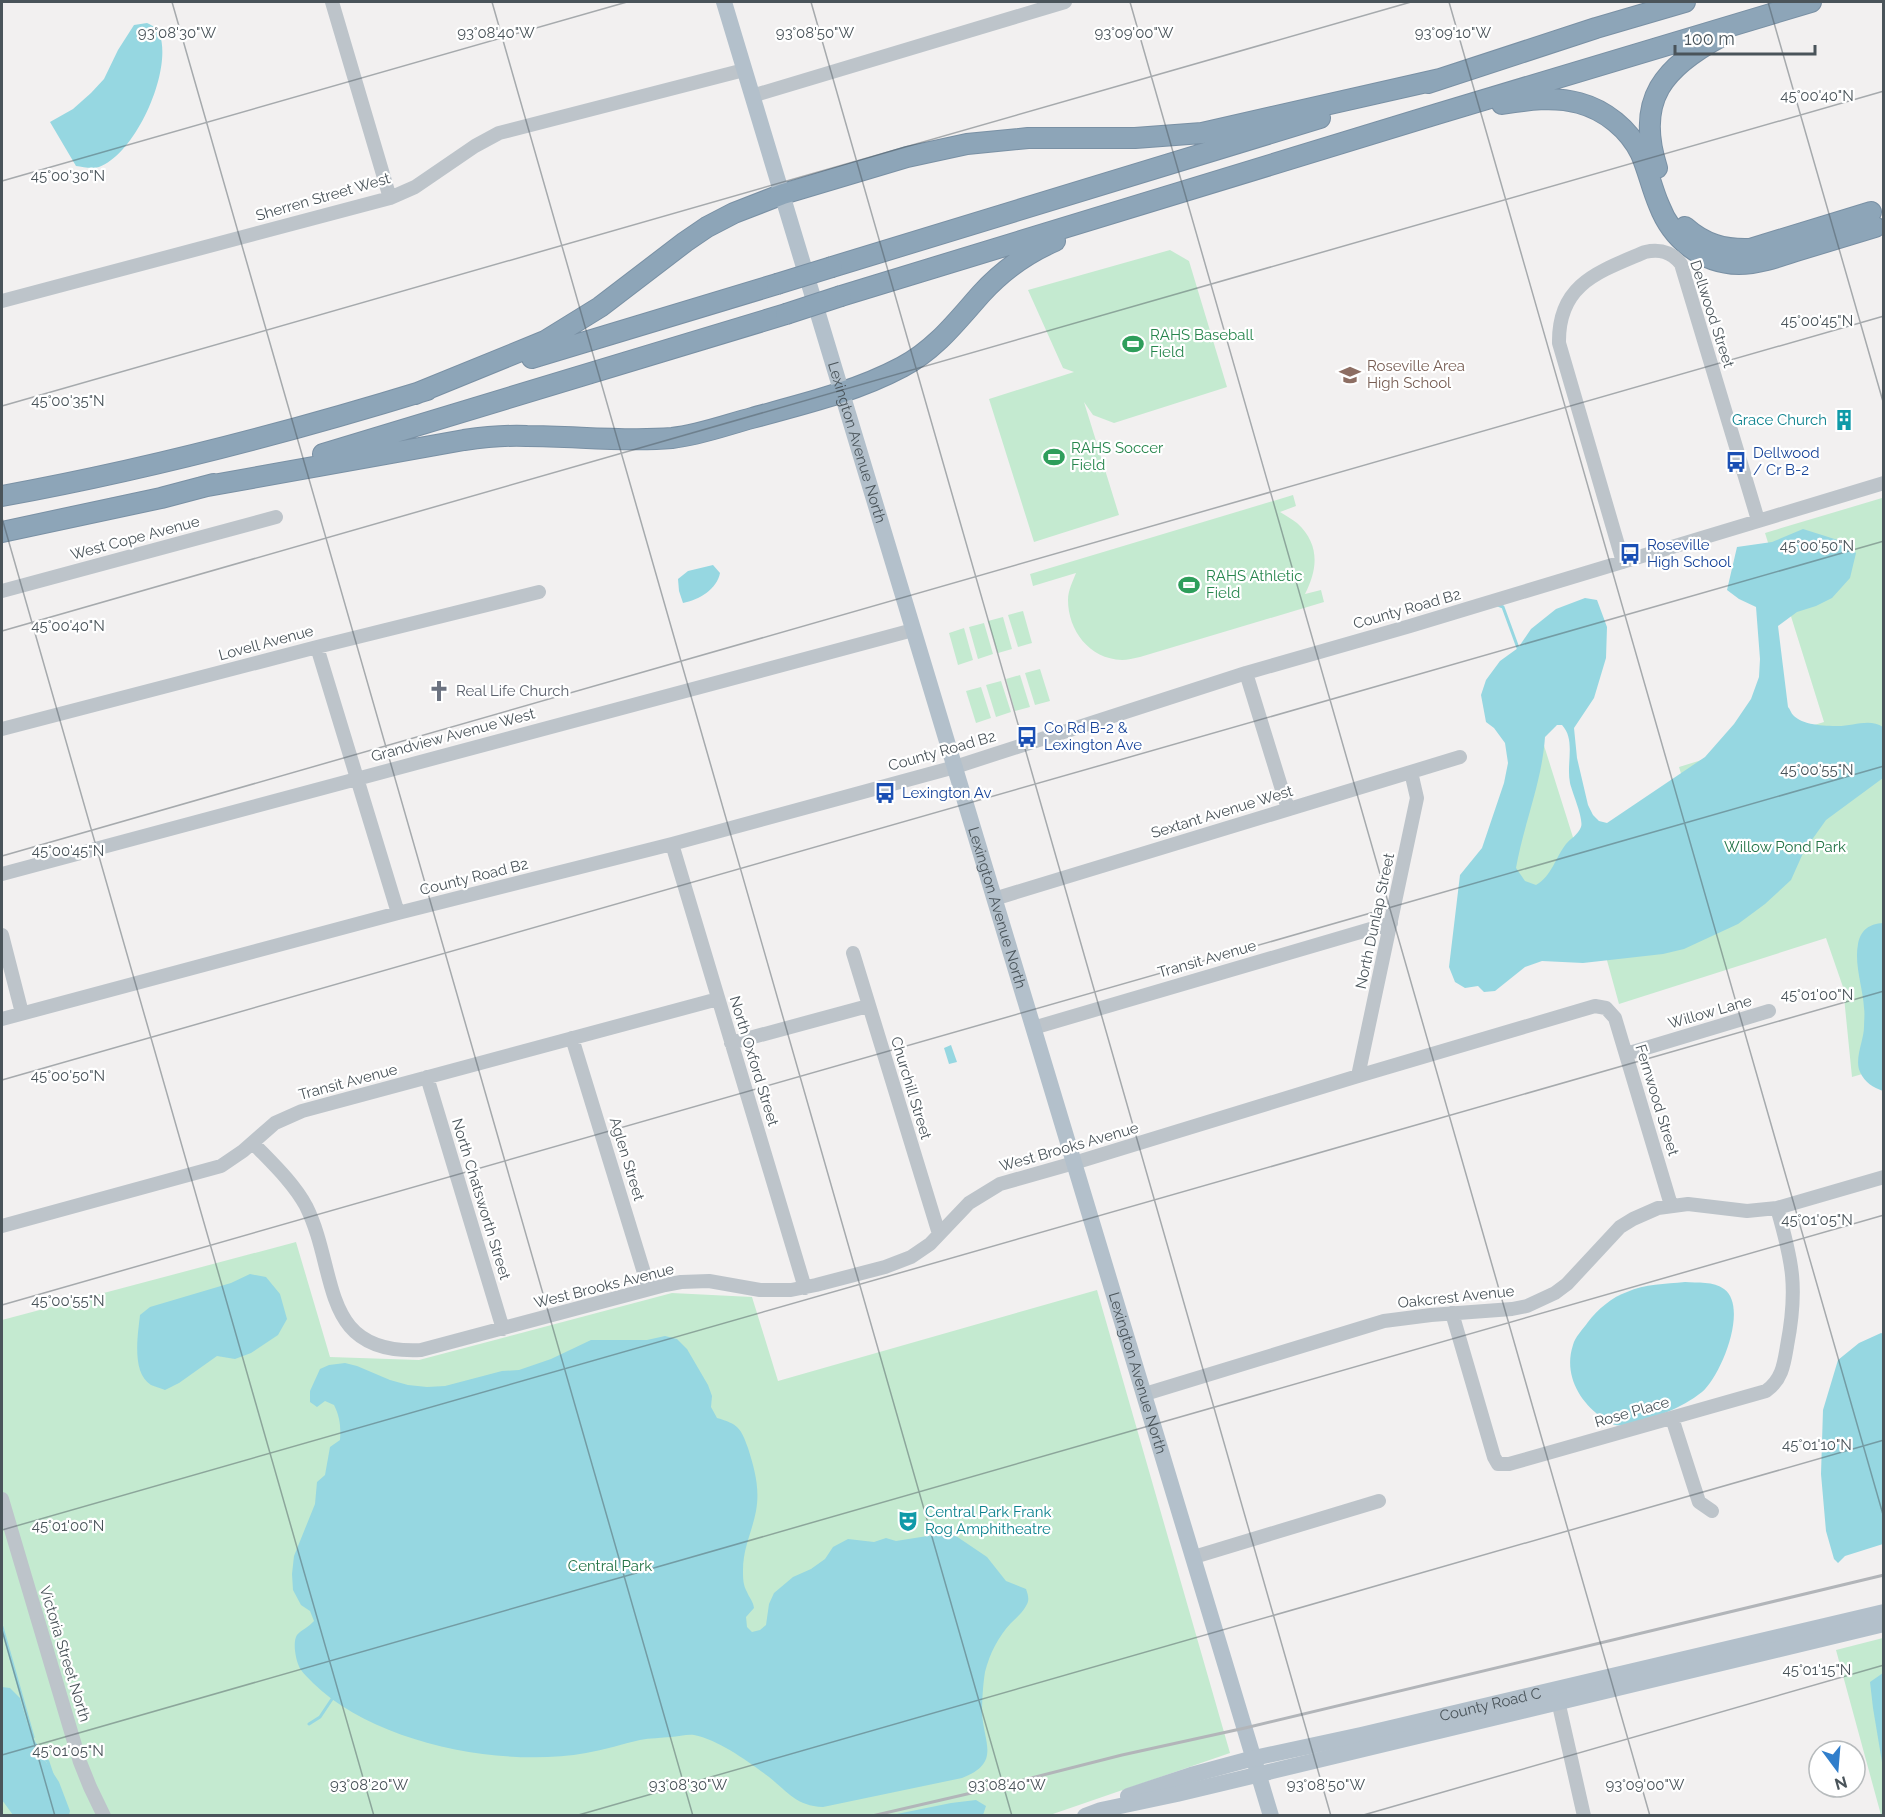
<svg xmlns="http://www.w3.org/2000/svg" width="1885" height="1817" viewBox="0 0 1885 1817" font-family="Raleway,sans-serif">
<rect width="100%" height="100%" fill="#f2f0f0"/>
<path fill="#c4ead0" d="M1170,250L1189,261L1227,387L1114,423L1093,415L1084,402L1119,515L1034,542L989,399L1074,372L1063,368L1028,290Z
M1293,495L1296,506L1280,512C1286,516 1292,519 1297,523C1320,544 1318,569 1305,594L1321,590L1324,602L1140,657C1134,658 1127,660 1122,660C1089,659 1068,630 1068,600C1068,590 1073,581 1076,573L1033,586L1030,574Z
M1882,498L1884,503L1883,1068L1852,1077L1843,987L1826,938L1619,1004L1597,924L1494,952L1541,736L1577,850L1693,813L1679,767L1824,722L1765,533Z
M1023,611L1032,643L1018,647L1008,615Z
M1003,617L1012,649L998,653L988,621Z
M984,623L993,654L978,659L969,627Z
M964,628L973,660L958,665L949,633Z
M1040,669L1050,701L1035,705L1025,673Z
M1020,675L1030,707L1015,711L1006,679Z
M1001,681L1011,712L996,717L986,685Z
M981,687L991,718L976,723L966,691Z
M296,1242L330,1357L419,1360L672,1293L752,1297L778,1381L1097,1290L1230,1753L1050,1815H2V1320Z
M1883,1638V1815H1881L1836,1650Z"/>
<path fill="#96d7e1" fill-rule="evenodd" d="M147,23C153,26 158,28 160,35C172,72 136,153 99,167C92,169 83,167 76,166L50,122L73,109L91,93L104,79L118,50L134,25Z
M1803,529L1844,542L1856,553L1850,578L1832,598L1816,606L1797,612L1778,626L1788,707C1790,709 1791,713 1793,715C1802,725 1824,726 1838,726C1853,726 1870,718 1883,727V778L1826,820L1804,851L1791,880L1765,904L1738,924L1684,949L1663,954L1583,963L1542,961L1525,967L1495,991L1484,992L1478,986L1465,988L1455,982L1449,967L1460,875L1482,848L1504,783L1508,763L1505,743L1494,728L1486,722L1481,695L1486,680L1500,661L1518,648L1531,629L1556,609L1585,598L1597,600L1607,627L1606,658L1594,698L1574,728L1577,758L1588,805L1593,815L1599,821L1607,823L1705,757L1734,724L1751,699L1759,677L1760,659L1756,607L1739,599L1727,590L1737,547L1772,542ZM1557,725H1562C1576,740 1566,763 1570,783C1572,792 1584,819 1581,827C1578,835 1570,839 1566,844C1555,858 1552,876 1536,885L1525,881L1516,868C1524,823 1542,782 1545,737Z
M713,565L720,573C717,589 699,600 683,603L679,591L678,579L688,571Z
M1883,923H1884L1883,1091C1873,1087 1865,1083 1860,1072C1854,1059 1864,1040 1864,1027C1864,1020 1865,1014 1864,1008C1863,988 1854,965 1858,944C1861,929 1870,924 1883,923Z
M951,1045L957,1062L949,1064L944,1048Z
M250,1274L266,1277L280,1294L287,1319L278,1335L251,1353L235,1359L217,1356L179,1383L165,1390C161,1388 155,1387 151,1385C131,1373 138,1334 140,1315L150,1307L231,1283Z
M1685,1282C1697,1283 1714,1281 1724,1289C1749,1307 1721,1376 1702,1392C1681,1409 1654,1418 1628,1424C1615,1428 1609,1423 1600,1416C1577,1399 1564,1372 1573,1345C1575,1337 1583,1329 1588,1322C1597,1310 1612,1297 1627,1292C1645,1284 1665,1284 1685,1282Z
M1881,1333L1884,1334L1883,1544L1845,1556L1838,1563L1834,1559L1826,1531L1821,1474L1823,1410L1838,1360L1859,1343Z
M665,1336L677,1339L687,1349L708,1385L712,1396L711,1407L717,1418C738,1424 741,1428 748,1448C755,1470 760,1489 756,1511C752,1532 743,1548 743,1570C743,1578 743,1585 747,1592C750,1599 753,1601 754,1608L746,1617L747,1627L752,1632L760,1630L766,1625L769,1604L774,1593L793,1577L811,1569L825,1559L833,1547L848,1539L874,1542L886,1538L896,1541L940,1534L956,1536L987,1557L1006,1581L1026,1589C1028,1595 1030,1600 1026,1606C1023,1612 1016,1618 1011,1623C998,1637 990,1653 985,1672C983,1684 982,1700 982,1713C984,1744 1001,1763 962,1778L823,1807C796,1806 788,1792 769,1777C749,1762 719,1740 694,1735C687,1734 678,1737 671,1737C661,1738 650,1738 640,1740C622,1744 604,1750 586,1753C503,1768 375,1744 313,1683C309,1679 304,1674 301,1670C296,1663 292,1642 297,1635C301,1630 309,1627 314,1621L310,1611L301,1605L293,1590L292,1574L294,1556L315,1504L317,1482L325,1475L330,1447L340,1440C341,1427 340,1417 334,1405L325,1401L317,1407L310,1402V1391L320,1369L329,1365L345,1363L357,1366L390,1380L408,1385L427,1387L445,1386L502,1371L519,1370L551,1359L591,1340H647Z
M1883,1673V1768L1873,1708L1870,1682Z
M2,1687L10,1688L20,1698L28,1725L40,1753L59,1782L70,1811L69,1815H13L2,1800Z
M976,1800L986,1806L983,1815H892L951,1803Z"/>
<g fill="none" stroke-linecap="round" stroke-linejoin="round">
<path stroke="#96d7e1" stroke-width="3" d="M1498,605L1503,607L1518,648
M2,1627L33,1737
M309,1724L320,1717L332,1699
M35,1744L48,1762L52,1774"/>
<defs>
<path id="highway" d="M1428,83L1596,28L1685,2
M1502,104C1527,100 1554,96 1579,103C1605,110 1629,129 1641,154C1648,170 1652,189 1659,205C1672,239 1701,263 1739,264C1758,264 1778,257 1796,251C1823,243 1849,235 1875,227
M1657,168C1635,99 1664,67 1722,36
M1685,227C1704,244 1724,250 1750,249L1871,212
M832,267L1320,118
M841,296L1437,114L1811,2
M532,358L777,284
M415,394L545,341L600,307L685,242L707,227L734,213L783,194L907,157L967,144L1028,138H1135L1202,133L1440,79
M323,454L786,314
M202,487L464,440C485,437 506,435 527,436C575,436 624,442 672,438C699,435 726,425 752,418C803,404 855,392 902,367C935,350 957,321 981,294C1001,272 1027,253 1055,241
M2,496C145,470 287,433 427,390
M2,532L161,498L214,484"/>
</defs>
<use href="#highway" stroke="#7990a4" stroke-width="22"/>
<path stroke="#bdc4ca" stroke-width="14" d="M332,2L390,198
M752,96L1065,2
M2,301L390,198L415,187L475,146L499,133L744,70
M1623,562L1559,343C1558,284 1598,272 1645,252C1659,249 1671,251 1681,264L1758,520
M2,591L276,517
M317,647L398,913
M1246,673L1288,809
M2,729L317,647L539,592
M672,844L805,1288
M2,874L913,630
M994,899L1460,757
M2,935L22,1013
M853,953L939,1234
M2,1019L398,913L672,844L955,767L1246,673L1410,626L1884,483
M1033,1028L1391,923
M572,1038L649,1289
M731,1043L868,1006
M1626,1054L1769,1011
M1358,1076L1417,798L1411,772
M427,1077L503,1329
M253,1143C271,1162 293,1182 306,1206C339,1272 318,1355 421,1350L665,1285L681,1282L709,1281L760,1290H791L816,1285L885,1267L911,1257L930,1244L969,1203L1000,1184L1074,1163L1358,1076L1595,1006L1606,1008L1615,1018L1671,1205
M2,1226L221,1166L243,1151L275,1123L302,1111L718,999
M1452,1313L1494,1457L1498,1464H1509L1766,1391C1782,1380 1784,1364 1787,1346C1798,1289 1793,1263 1777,1208
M1145,1394L1384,1321L1431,1315L1512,1309L1527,1306L1555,1293L1567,1284L1620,1227L1633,1219L1658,1208L1688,1204L1747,1211L1777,1208L1884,1177
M1672,1418L1699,1502L1712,1511
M2,1499L80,1762L90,1787L104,1816
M1194,1557L1379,1501
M1556,1692L1584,1816"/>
<g stroke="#b3c0cb" stroke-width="16">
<path id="s1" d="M724,2L1271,1816"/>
<path id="s2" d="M1128,1796L1191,1775L1254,1758L1361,1735L1884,1612"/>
<path d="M1085,1816L1101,1810L1177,1794L1884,1624"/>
</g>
<use href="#highway" stroke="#8da5b8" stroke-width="20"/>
<path stroke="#b2b5b9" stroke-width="3" d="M872,1816L980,1791L1122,1755L1245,1728L1884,1575"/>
<defs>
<path id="highway-bridge" d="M777,284L832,267
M786,314L841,296"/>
</defs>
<use href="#highway-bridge" stroke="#7990a4" stroke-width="22" stroke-linecap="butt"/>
<use href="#highway-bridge" stroke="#8da5b8" stroke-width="20"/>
</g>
<path fill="none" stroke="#4a545a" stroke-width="1.5" stroke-opacity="0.45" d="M172,2L693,1816M492,2L1012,1816M811,2L1331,1816M1130,2L1650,1816M1449,2L1884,1518M1768,2L1884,405M2,181L627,2M2,406L1411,2M2,518L374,1816M2,631L1884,91M2,856L1884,316M2,1080L1884,541M2,1305L1884,766M2,1530L1884,991M2,1630L55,1816M2,1755L1884,1215M575,1816L1884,1440M1360,1816L1884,1665"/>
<defs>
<symbol id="stadium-bare" viewBox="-9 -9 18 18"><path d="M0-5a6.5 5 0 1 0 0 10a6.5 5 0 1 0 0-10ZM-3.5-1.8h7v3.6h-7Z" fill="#2e9e5b" stroke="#fff" stroke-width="2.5" paint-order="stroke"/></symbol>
<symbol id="school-bare" viewBox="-9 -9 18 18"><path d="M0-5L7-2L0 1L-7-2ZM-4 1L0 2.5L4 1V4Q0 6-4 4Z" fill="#8d6e63" stroke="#fff" stroke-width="2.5" paint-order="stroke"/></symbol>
<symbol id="building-bare" viewBox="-9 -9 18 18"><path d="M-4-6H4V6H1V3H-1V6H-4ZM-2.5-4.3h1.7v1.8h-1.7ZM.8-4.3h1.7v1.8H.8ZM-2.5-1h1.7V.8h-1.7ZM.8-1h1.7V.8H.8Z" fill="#0f9aa8" stroke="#fff" stroke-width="2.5" paint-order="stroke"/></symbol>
<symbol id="bus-bare" viewBox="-9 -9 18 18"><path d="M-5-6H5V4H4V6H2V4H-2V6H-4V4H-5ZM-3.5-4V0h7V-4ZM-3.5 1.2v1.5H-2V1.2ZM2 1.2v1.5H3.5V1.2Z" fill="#1a4fb4" stroke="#fff" stroke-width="2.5" paint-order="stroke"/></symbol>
<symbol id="church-bare" viewBox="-9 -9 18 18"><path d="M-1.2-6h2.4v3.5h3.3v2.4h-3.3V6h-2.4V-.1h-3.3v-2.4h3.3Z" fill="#6b7280" stroke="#fff" stroke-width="2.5" paint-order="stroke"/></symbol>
<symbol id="theatre-bare" viewBox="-9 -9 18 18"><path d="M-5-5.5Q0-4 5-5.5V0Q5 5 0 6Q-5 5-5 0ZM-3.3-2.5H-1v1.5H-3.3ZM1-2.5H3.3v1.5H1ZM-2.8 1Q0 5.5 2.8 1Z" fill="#0f9aa8" stroke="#fff" stroke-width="2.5" paint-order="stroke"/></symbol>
</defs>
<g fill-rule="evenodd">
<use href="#stadium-bare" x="1118" y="329" width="30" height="30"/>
<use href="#school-bare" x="1335" y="360" width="30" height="30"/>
<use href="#building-bare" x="1829" y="405" width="30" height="30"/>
<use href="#stadium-bare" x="1039" y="442" width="30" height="30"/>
<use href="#bus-bare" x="1721" y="447" width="30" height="30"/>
<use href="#bus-bare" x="1615" y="539" width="30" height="30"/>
<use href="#stadium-bare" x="1174" y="570" width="30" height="30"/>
<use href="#church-bare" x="424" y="676" width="30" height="30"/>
<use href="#bus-bare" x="1012" y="722" width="30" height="30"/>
<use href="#bus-bare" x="870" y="778" width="30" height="30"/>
<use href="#theatre-bare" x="893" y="1506" width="30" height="30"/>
</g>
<g text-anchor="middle" stroke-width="4.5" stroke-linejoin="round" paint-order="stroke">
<g font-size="15" fill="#4a545a" stroke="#fff">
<text transform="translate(323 197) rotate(-16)" y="5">Sherren Street West</text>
<text transform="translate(1712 314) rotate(72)" y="5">Dellwood Street</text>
<text dy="5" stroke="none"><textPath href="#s1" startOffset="460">Lexington Avenue North</textPath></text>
<text transform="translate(135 538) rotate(-15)" y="5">West Cope Avenue</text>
<text transform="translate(1407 609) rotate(-16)" y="5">County Road B2</text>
<text transform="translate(266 643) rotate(-15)" y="5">Lovell Avenue</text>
<text transform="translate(453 735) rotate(-15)" y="5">Grandview Avenue West</text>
<text transform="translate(942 751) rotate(-16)" y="5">County Road B2</text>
<text transform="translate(1222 812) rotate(-17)" y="5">Sextant Avenue West</text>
<text transform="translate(474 877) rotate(-14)" y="5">County Road B2</text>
<text dy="5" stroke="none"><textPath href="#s1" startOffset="946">Lexington Avenue North</textPath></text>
<text transform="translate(1375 921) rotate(-78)" y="5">North Dunlap Street</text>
<text transform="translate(1207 959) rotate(-16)" y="5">Transit Avenue</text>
<text transform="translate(1710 1012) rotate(-16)" y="5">Willow Lane</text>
<text transform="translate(754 1061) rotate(73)" y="5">North Oxford Street</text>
<text transform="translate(348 1082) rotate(-15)" y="5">Transit Avenue</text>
<text transform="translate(911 1088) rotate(73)" y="5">Churchill Street</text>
<text transform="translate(1657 1100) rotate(73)" y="5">Fernwood Street</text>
<text transform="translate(1069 1147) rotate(-16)" y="5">West Brooks Avenue</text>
<text transform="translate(627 1159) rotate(73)" y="5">Aglen Street</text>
<text transform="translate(481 1199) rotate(73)" y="5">North Chatsworth Street</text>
<text transform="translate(604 1286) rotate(-14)" y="5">West Brooks Avenue</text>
<text transform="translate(1456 1297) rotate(-6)" y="5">Oakcrest Avenue</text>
<text dy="5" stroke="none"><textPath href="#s1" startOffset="1432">Lexington Avenue North</textPath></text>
<text transform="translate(1632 1412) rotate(-16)" y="5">Rose Place</text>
<text transform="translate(65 1654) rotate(73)" y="5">Victoria Street North</text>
<text dy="5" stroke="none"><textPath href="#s2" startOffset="374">County Road C</textPath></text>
</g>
<g font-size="15" fill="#27864d" stroke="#fff" text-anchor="start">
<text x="1150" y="340">RAHS Baseball<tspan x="1150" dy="17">Field</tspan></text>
<text x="1071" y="453">RAHS Soccer<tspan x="1071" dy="17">Field</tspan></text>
<text x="1206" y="581">RAHS Athletic<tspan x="1206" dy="17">Field</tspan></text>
</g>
<g font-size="15" fill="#785e54" stroke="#fff" text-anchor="start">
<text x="1367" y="371">Roseville Area<tspan x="1367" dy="17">High School</tspan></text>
</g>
<g font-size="15" fill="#0d838f" stroke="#fff" text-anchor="end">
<text x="1827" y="425">Grace Church</text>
<text x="925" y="1517" text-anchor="start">Central Park Frank<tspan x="925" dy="17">Rog Amphitheatre</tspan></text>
</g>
<g font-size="15" fill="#164399" stroke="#fff" text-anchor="start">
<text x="1753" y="458">Dellwood<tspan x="1753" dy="17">/ Cr B-2</tspan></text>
<text x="1647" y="550">Roseville<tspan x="1647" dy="17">High School</tspan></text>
<text x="1044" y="733">Co Rd B-2 &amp;<tspan x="1044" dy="17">Lexington Ave</tspan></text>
<text x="902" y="798">Lexington Av</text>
</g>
<g font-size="15" fill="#5b616d" stroke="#fff" text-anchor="start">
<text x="456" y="696">Real Life Church</text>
</g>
<g font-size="15" fill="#237346" stroke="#fff">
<text x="1785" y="852">Willow Pond Park</text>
<text x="610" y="1571">Central Park</text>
</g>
</g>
<g font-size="15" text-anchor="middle" fill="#4a545a" stroke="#fff" stroke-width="4.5" stroke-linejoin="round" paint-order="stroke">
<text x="177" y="38">93°08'30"W</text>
<text x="496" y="38">93°08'40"W</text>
<text x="815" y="38">93°08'50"W</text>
<text x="1134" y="38">93°09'00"W</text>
<text x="1453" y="38">93°09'10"W</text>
<text x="1817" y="101">45°00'40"N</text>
<text x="68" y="181">45°00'30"N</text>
<text x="1817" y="326">45°00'45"N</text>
<text x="68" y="406">45°00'35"N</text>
<text x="1817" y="551">45°00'50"N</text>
<text x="68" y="631">45°00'40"N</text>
<text x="1817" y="775">45°00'55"N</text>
<text x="68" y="856">45°00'45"N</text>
<text x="1817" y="1000">45°01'00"N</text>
<text x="68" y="1081">45°00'50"N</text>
<text x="1817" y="1225">45°01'05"N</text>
<text x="68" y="1306">45°00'55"N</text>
<text x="1817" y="1450">45°01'10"N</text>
<text x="68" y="1531">45°01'00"N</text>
<text x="1817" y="1675">45°01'15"N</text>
<text x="68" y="1756">45°01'05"N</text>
<text x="369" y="1790">93°08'20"W</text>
<text x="688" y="1790">93°08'30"W</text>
<text x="1007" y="1790">93°08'40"W</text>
<text x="1326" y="1790">93°08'50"W</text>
<text x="1645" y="1790">93°09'00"W</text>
</g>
<rect width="1885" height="1817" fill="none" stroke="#4a545a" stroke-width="6"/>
<g transform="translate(1837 1769) rotate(164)"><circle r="28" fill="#ffffff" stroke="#b7bbbd" stroke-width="1.5"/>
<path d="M0-4.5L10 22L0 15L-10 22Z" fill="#307ecb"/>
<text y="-9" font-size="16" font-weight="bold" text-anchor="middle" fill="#4a545a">N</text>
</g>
<path d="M1675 45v9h140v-9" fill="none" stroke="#4a545a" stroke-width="3"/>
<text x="1684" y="45" font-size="18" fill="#4a545a" stroke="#ffffff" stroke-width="4.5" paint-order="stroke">100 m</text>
</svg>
